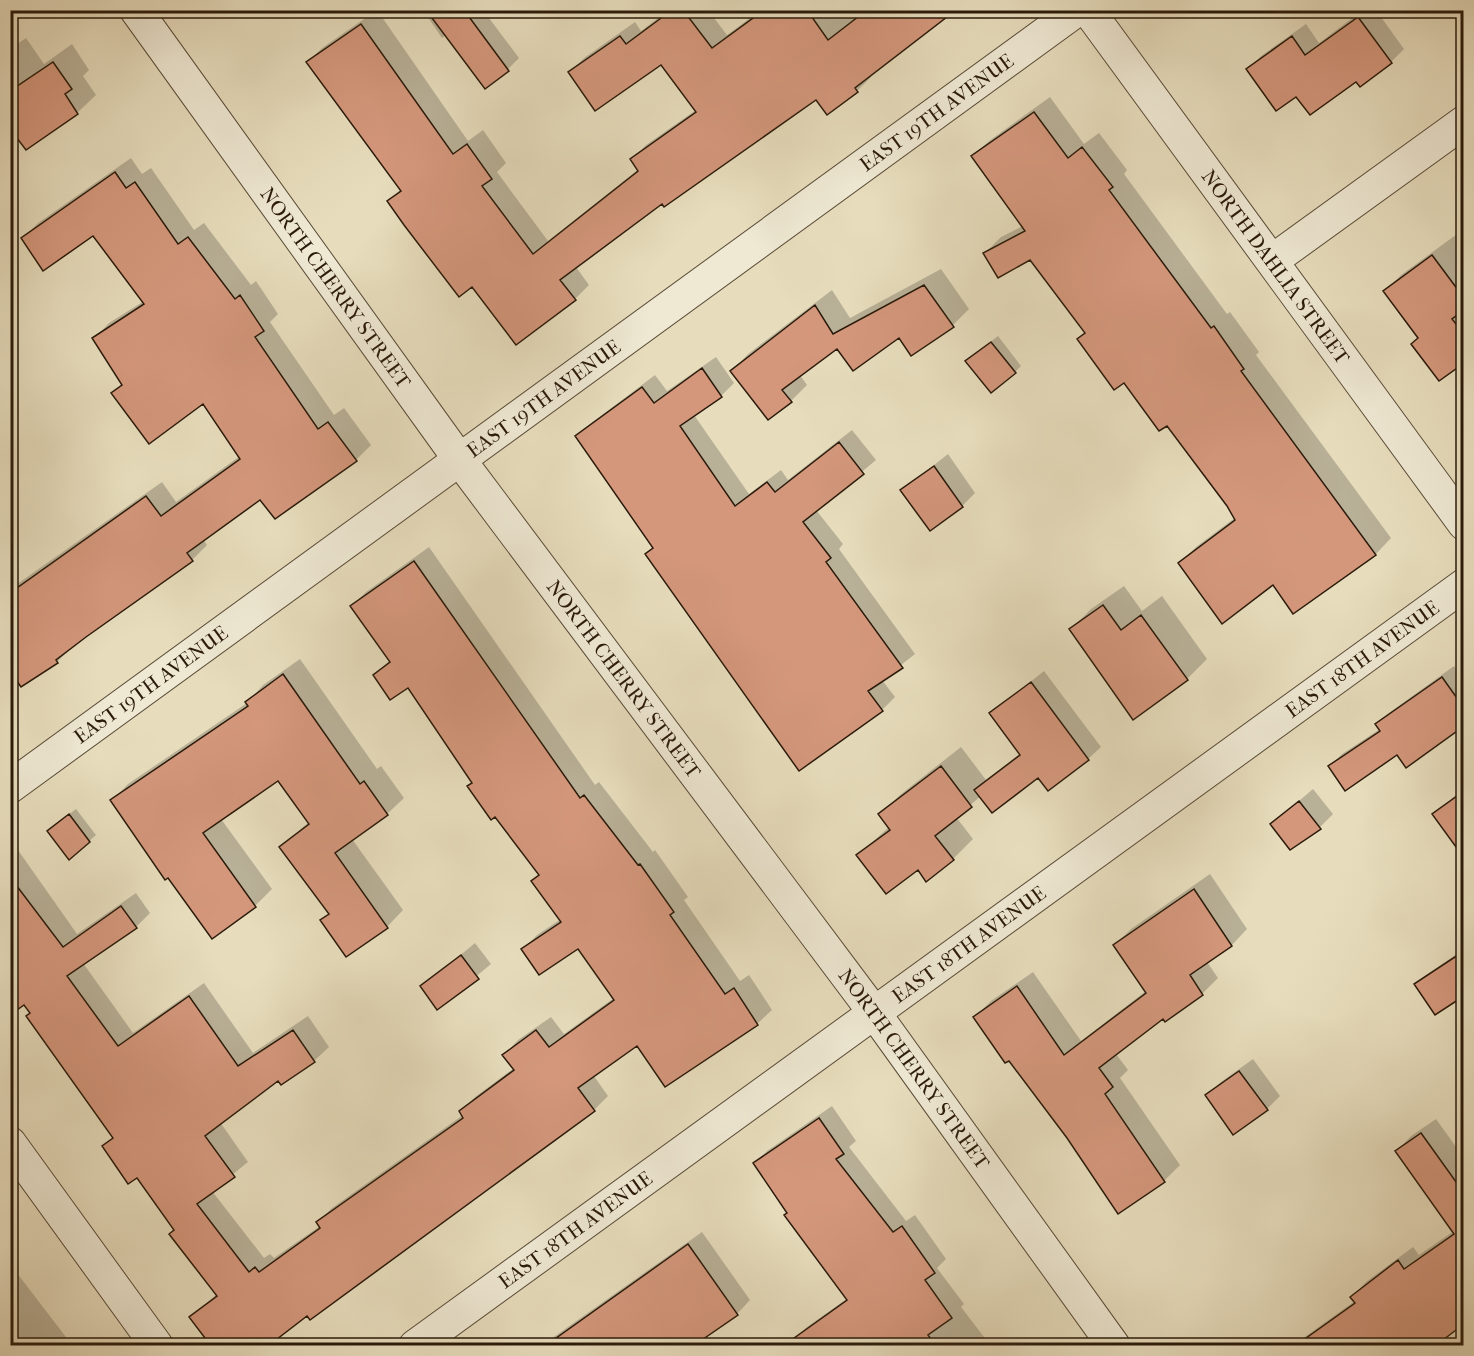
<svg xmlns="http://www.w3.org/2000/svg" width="1474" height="1356" viewBox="0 0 1474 1356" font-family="'IM FELL French Canon',serif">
<rect width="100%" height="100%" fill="#e7ddbd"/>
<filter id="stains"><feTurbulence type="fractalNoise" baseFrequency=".00333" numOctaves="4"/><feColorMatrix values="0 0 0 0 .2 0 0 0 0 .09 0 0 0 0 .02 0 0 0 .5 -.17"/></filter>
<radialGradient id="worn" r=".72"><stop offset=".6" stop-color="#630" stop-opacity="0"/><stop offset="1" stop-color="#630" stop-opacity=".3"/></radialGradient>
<path fill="#0003" d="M377,10L468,141L483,130L506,163L497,172L548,241L639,169L632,160L646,145L696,110L661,62L570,72L584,58L635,22L641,31L669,10H708L727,35L757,13L755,10H954L870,75L871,77L857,91L816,98L662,202L576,267L589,285L575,299L473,285L389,201L401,189L308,62L322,48Z
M423,10H483L519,58L508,69L446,35L442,38Z
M1257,10H1274L1263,19Z
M1363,10H1376L1404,49L1391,62L1356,80L1297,94L1248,69L1261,56L1306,24L1319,43Z
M26,38L44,64L72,44L89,70L83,76L96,95L77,113L10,146V49Z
M1050,97L1084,144L1099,133L1127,170L1124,174L1227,314L1230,312L1259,352L1256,355L1391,538L1376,554L1294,612L1274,583L1180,563L1196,547L1236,517L1167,424L1086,332L1030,258L985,253L1001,237L1023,226L973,156L989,141Z
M131,158L142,174L151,168L194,230L204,223L251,285L256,281L278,314L270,322L334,415L344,408L371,445L356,460L261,498L203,539L207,545L192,560L71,648L57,662L10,668V589L162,482L176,502L240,456L203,402L113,393L123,383L94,339L109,323L144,301L93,234L23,238L38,223Z
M1464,229V361L1420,337L1385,291L1401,275Z
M941,269L969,309L953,325L912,354L899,336L837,347L800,375L807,385L791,401L732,371L748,354L832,290L850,318Z
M998,336L1021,366L1015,372L974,355Z
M716,357L734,383L721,396L694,415L749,494L781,470L788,480L852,430L876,460L816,510L843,544L839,549L915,654L882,680L895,697L882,710L655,547L577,436L590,424L655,375L667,391Z
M948,454L975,493L962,506L902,490Z
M429,547L595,785L599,782L653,852L655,850L688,897L684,900L740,981L749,975L772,1010L757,1024L638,1043L594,1076L608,1096L594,1110L307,1314L191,1317L217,1294L138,1176L104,1146L114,1136L31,1013L24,1003L10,999V845L13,843L77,934L136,893L150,913L136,927L83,963L133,1033L204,983L253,1053L308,1016L329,1047L314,1061L279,1079L220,1122L248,1162L212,1191L264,1258L270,1254L274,1258L320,1226L318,1222L332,1208L463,1115L460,1112L475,1097L514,1068L504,1055L518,1040L551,1017L564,1034L614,998L578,947L523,949L537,935L561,919L540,874L473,782L409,686L375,675L390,660L352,606L366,592Z
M1124,586L1142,611L1162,596L1207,659L1187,679L1071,629L1091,609Z
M300,659L377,769L381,766L404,798L387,814L352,839L403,910L387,927L322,920L330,913L281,847L309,822L278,778L221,819L272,889L255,906L212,937L112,801L128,784L247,703L263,685Z
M1454,666L1464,679V724L1397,753L1330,766L1342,754L1380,729L1377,725L1389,713Z
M1044,671L1101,747L1088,759L981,796L956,817L973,839L953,859L918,868L858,855L889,827L880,815L900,795L961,747L986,780L1021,753L991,713Z
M1464,788V856L1434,814Z
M1313,789L1333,814L1320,827L1272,824Z
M76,809L96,835L89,841L55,825Z
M1210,874L1247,929L1232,945L1207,962L1218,978L1202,994L1164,1017L1116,1054L1128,1070L1120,1078L1180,1165L1164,1181L1068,1138L975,1017L991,1001L1033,972L1081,1041L1146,991L1115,945L1131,929Z
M475,943L491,964L438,1008L422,987Z
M1464,949V992L1416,984L1422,978Z
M1253,1059L1280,1096L1267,1109L1207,1095L1221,1082Z
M832,1106L856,1141L849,1147L906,1221L915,1215L946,1259L937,1268L964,1304L961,1307L991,1346H799L794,1339L807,1327L848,1298L755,1163L767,1151Z
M1436,1119L1464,1158V1325L1434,1346H1292L1355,1301L1352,1297L1366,1282L1413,1247L1419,1255L1454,1231L1397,1151L1411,1136Z
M702,1232L750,1300L737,1314L706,1335L714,1346H541Z
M10,1264L69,1341L74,1338L79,1346H10Z
M1282,1340L1286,1346H1274Z"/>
<path fill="#d4977c" stroke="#2a1a0a" stroke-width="1.5" d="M426,10H464L509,71L485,89Z
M672,10H683L712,48L764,10H807L828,40L867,10H956L855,88L858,92L827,115L816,100L664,207L662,204L560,280L576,300L516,345L472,287L459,297L404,225L387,201L401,191L306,62L361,24L453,154L467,144L492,179L482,186L533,254L638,171L630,159L696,112L661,65L595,111L568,72L620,36L626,44Z
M1358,17L1392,63L1360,87L1356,82L1310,115L1296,97L1276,111L1246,69L1292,36L1305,55Z
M53,62L72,89L65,94L78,114L26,150L10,129V91Z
M1034,112L1068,158L1082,147L1113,187L1109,190L1211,328L1214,326L1244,369L1241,371L1376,555L1293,614L1273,585L1222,624L1178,563L1235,520L1227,506L1167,426L1159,431L1124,383L1114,390L1077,339L1085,333L1030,260L998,278L983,253L1025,231L971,156Z
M115,172L126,188L135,182L178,244L188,237L235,299L240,295L264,331L255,337L318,429L328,422L357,461L275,519L260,500L187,553L193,561L86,637L56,660L58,663L21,687L10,671V593L146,496L161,516L240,459L203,404L149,444L111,393L122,385L92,338L144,304L93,236L43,271L21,238Z
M1432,255L1464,298V310L1452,319L1464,334V363L1439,381L1411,344L1418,338L1383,291Z
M924,285L954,327L911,356L899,338L853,371L837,349L782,390L792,402L768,420L730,371L815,305L833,334Z
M991,342L1016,373L991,393L965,361Z
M702,368L722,397L680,426L735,506L767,482L775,492L839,442L864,474L803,522L831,558L826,562L903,668L868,691L883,711L799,771L645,554L653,548L575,436L642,387L654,403Z
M934,466L963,507L930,531L900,490Z
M414,561L580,798L584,795L638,865L640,864L674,912L670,915L725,994L734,988L758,1025L665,1087L637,1046L578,1088L595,1111L310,1320L307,1316L268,1346H211L189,1317L217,1296L169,1234L174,1230L137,1178L128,1184L102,1146L113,1138L26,1016L30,1013L24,1005L17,1010L10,1001V877L63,947L121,906L137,928L67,976L118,1046L189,996L238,1066L293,1030L315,1062L281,1085L278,1081L205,1136L235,1177L197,1204L249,1272L255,1267L259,1272L320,1228L316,1222L463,1118L459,1111L514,1070L502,1055L536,1030L549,1047L614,1000L578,949L539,975L521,949L561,922L531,881L539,875L495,817L491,820L467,786L472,783L408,688L390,700L373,675L390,662L350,606Z
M1103,605L1121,630L1141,615L1188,680L1133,720L1069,629Z
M283,674L360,784L364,781L388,815L335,853L388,928L346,957L320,920L329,914L279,847L309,824L278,781L203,833L256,907L212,939L168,878L165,880L110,800L248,706L245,702Z
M1442,677L1464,708V726L1406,768L1397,755L1345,791L1328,766L1380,731L1375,724Z
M1031,682L1089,760L1048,791L1038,778L992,813L974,790L1020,755L989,713Z
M941,766L972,807L935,836L954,860L926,882L918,870L886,894L856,855L890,830L878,814Z
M1464,791V858L1432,814Z
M1299,801L1321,829L1290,850L1270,824Z
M69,814L90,842L69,860L47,831Z
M1194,889L1232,946L1190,975L1203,995L1165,1022L1163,1019L1099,1068L1113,1087L1105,1094L1165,1182L1118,1214L1067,1138L1009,1061L1005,1063L973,1017L1017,986L1064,1055L1146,993L1113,945Z
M1464,951V996L1435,1015L1414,984Z
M461,955L479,979L437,1010L420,986Z
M1239,1071L1268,1110L1233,1135L1205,1095Z
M819,1118L844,1154L836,1159L893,1232L902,1226L935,1273L925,1280L952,1318L928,1335L936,1346H783L847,1300L784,1215L787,1213L753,1163Z
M1421,1133L1464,1193V1324L1435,1346H1295L1355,1303L1350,1297L1398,1260L1404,1269L1454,1234L1395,1151Z
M688,1244L738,1315L693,1346H545Z"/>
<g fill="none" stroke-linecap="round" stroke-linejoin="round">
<defs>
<g id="street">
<path id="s1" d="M136,10L459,459L873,1011L1114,1346"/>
<path id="s2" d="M1088,10L1464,524"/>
<path d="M1273,260L1464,122"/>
<path id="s3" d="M10,787L1077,10"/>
<path d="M10,1143L157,1346"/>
<path id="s4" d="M415,1346L1464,585"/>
</g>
</defs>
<use href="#street" stroke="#594b37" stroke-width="34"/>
<use href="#street" stroke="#efe9d4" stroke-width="32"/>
</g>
<g text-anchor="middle" stroke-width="5" stroke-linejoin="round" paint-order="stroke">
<g font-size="20" fill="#2a1a0a" stroke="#efe9d4">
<text dy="7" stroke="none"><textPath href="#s3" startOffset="1146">EAST 19TH AVENUE</textPath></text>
<text dy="7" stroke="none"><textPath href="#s2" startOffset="318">NORTH DAHLIA STREET</textPath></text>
<text dy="7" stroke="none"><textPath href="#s1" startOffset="342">NORTH CHERRY STREET</textPath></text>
<text dy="7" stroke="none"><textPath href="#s3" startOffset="660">EAST 19TH AVENUE</textPath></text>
<text dy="7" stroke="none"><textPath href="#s4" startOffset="1170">EAST 18TH AVENUE</textPath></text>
<text dy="7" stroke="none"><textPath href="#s1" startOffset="828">NORTH CHERRY STREET</textPath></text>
<text dy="7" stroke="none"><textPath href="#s3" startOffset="174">EAST 19TH AVENUE</textPath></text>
<text dy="7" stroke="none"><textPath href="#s4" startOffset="684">EAST 18TH AVENUE</textPath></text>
<text dy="7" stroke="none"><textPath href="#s1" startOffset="1314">NORTH CHERRY STREET</textPath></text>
<text dy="7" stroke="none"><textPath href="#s4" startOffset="198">EAST 18TH AVENUE</textPath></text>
</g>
</g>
<rect width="1474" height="1356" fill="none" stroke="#e7ddbd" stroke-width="36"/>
<rect x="12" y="12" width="1450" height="1332" fill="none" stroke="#2a1a0a" stroke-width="3"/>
<rect x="18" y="18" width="1438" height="1320" fill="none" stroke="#2a1a0a" stroke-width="1.5"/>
<rect width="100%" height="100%" filter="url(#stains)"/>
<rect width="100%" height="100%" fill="url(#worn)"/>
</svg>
